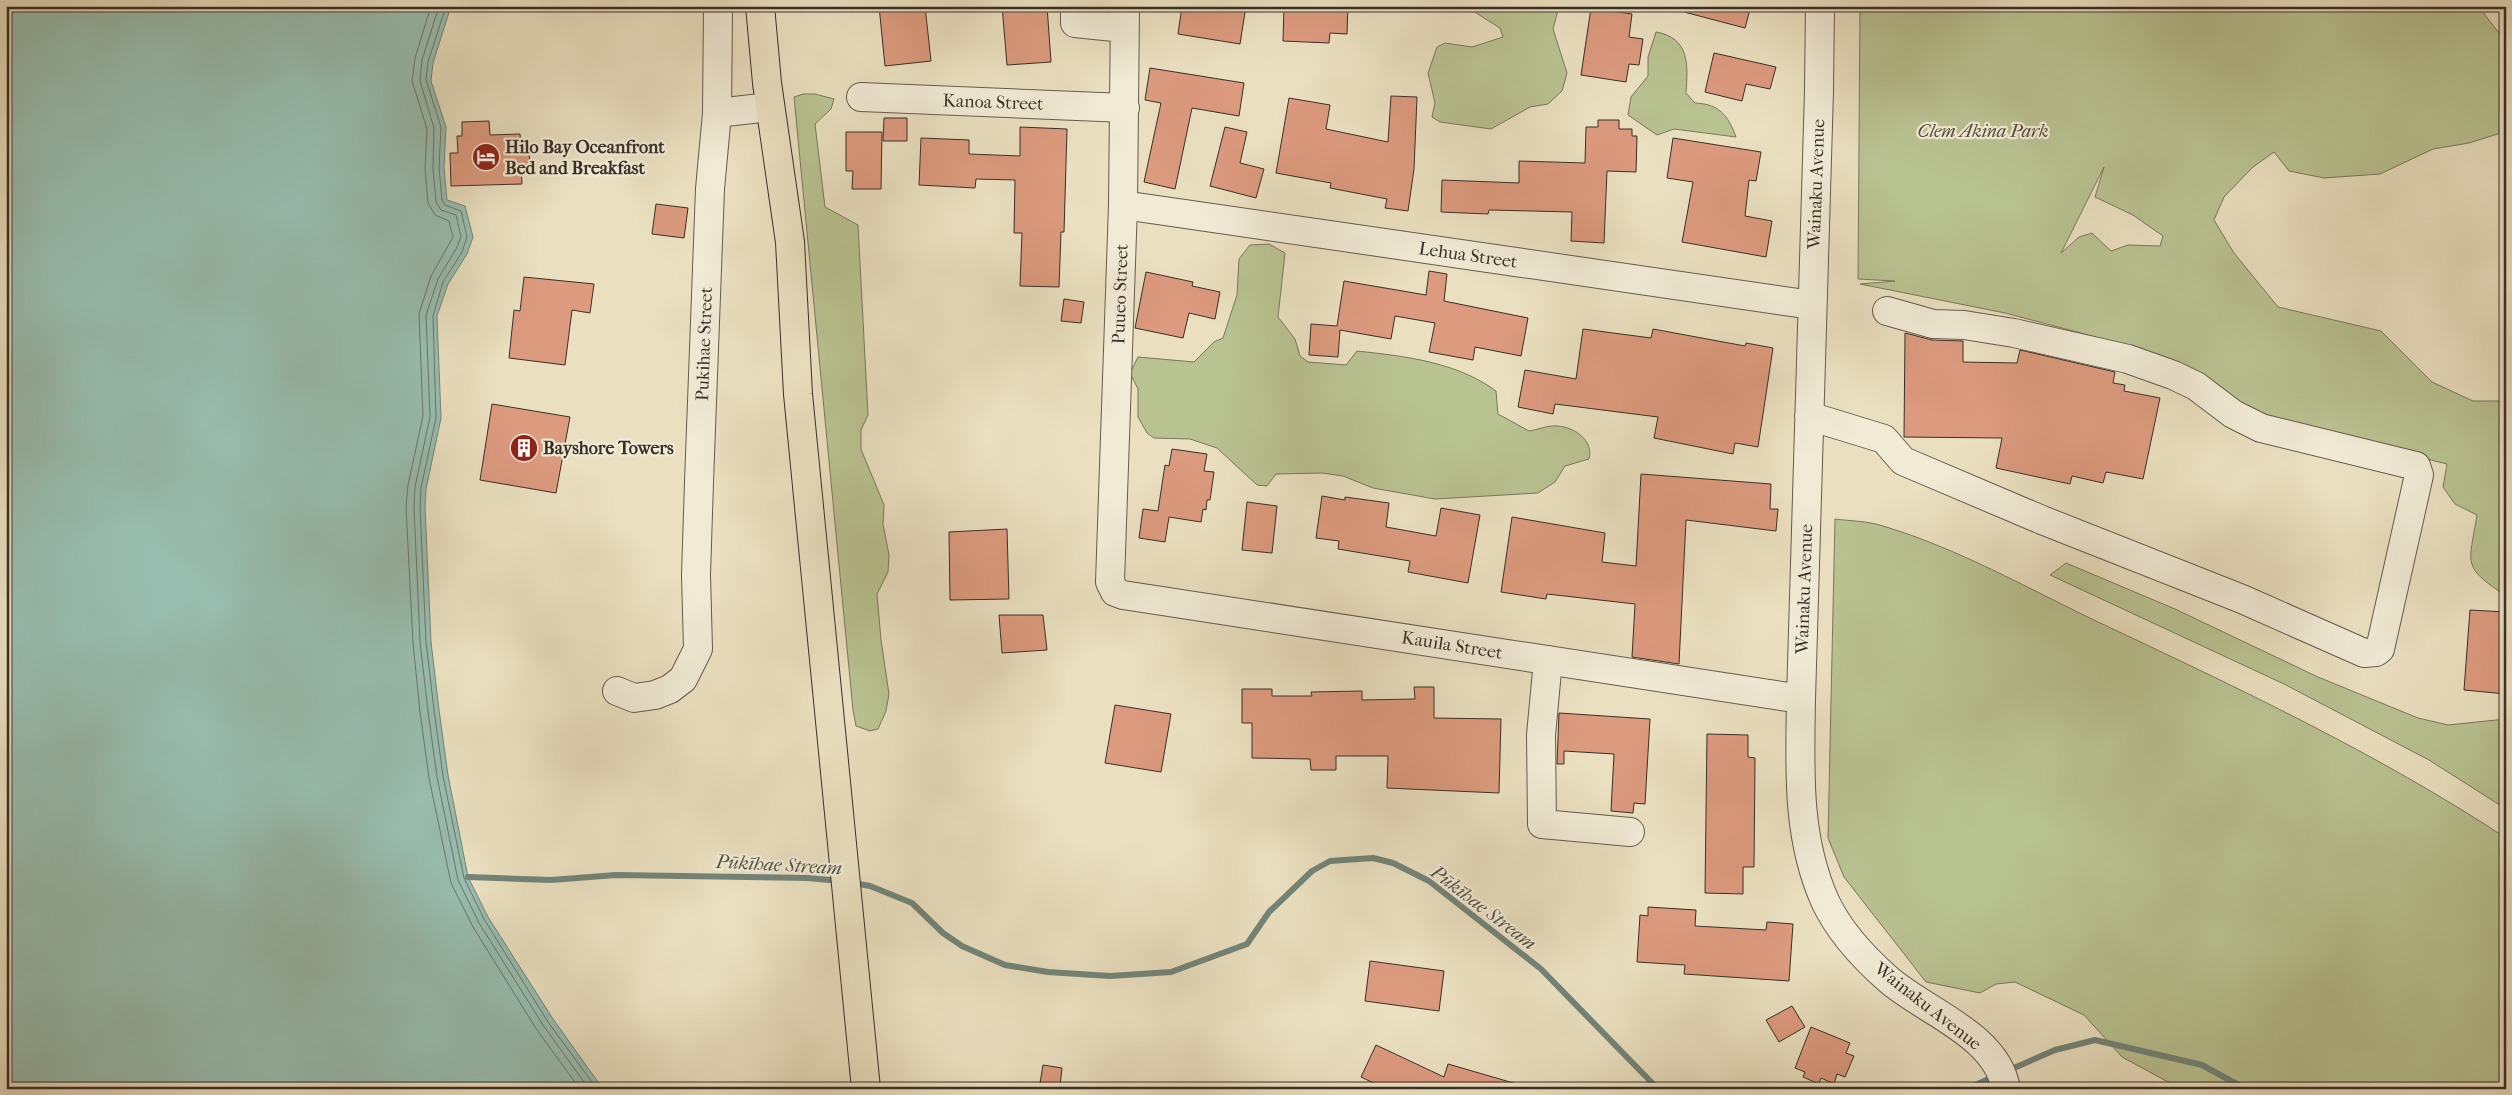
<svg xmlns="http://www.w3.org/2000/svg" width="2512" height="1095" viewBox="0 0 2512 1095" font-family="'IM FELL French Canon',serif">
<rect width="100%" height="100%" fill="#eae0c0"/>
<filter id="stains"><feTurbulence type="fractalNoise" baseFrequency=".004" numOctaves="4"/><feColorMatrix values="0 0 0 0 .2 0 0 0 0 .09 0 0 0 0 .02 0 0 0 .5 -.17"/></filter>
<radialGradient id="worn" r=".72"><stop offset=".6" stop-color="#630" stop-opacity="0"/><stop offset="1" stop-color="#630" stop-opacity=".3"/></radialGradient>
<path fill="#b9c291" stroke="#79785c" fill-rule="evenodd" d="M1465,6H1559L1553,29L1567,73L1562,91L1548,104L1530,107L1491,129L1440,122L1432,117L1435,103L1428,73L1437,47L1445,43L1472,47L1503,37L1500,28Z
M1860,6H2481L2485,15L2506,42V129L2504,132L2469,143L2433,149L2380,174L2324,178L2289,171L2274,152L2253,167L2224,197L2214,220L2234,253L2278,307L2381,331L2432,382L2473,401H2506V596C2461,566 2469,565 2477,515L2455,504L2443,487L2447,464L2251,416L2201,374L2096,337L2005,313L1860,284L1895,281L1858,279ZM2104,167L2095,197L2133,215L2163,236L2160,246L2128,245L2111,251L2092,233L2079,237L2061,253Z
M1656,32C1690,38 1688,65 1686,93L1695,103C1719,104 1728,115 1736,137L1674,129L1657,135L1628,115L1631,97L1648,76V57Z
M803,94H815L834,99L831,109L815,124L825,207L858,225L868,415L861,430V449L884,505L883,524L889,555L888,572L877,594L881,640L889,694L886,711L878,729L870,731L856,726L853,710L794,97Z
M1269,244L1285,253L1278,317L1295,339L1300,356L1308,362L1346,365L1357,351C1404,356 1457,362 1496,391L1498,414L1529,431C1537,430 1548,425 1557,426C1575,427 1594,441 1589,459L1565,466L1555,482L1538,493L1435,499L1373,488L1343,476L1322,473L1276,474L1267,486L1257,485L1217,448L1190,439L1154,438L1147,433L1138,417V389L1130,373L1138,357L1194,362L1214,342L1223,338L1237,295L1239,259L1250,245Z
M1835,519C1850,521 1868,521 1883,526C1957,548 2027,588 2096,621C2236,687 2377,753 2506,838V1089H2181L2122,1057L2084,1015L2015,982L1996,984L1980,993L1926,982L1844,877L1828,838Z
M2066,563L2175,609L2318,677L2418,718L2448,725L2506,719V809L2429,760L2284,684L2050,575Z"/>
<path fill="#98bdb0" stroke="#728479" d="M6,6H451L433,63L431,81L446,127L444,168L447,200L465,206L473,237L467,254L448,284L437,316L441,418L426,489L425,507L431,642L439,710L448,775L468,877L488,917L553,1019L603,1089H6Z"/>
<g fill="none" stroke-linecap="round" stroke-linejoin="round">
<path stroke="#68766c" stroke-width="1" d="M431,6L415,58L412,81L427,129L425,169L428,203L435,215L449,221L453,237L431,276L419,314L423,416L408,485L406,507L413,643L420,712L429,778L451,883L473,927L537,1030L580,1089
M439,6L422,60L420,81L434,128L433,168L436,202L441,210L456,215L461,237L456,249L438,279L426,315L430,417L415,487L414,507L420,642L428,711L437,777L458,880L479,923L543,1025L589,1089
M446,6L428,62L426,80L441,127L439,168L442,200L445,205L461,211L467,237L462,252L443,282L433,316L436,418L421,488L420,507L426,642L434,710L443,776L464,878L484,919L548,1022L597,1089"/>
<path stroke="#728479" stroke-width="6" d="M468,877L551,880L616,875L808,878L840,881
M853,883L870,886L912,903L943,933L962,946L1005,965L1048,972L1110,976L1171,972L1247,944L1269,912L1312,871L1330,861L1373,858L1393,863L1429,881L1541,969L1658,1089
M2007,1071L2055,1050L2095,1040L2202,1065L2246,1089
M1967,1089L1995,1076"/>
</g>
<path fill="#dc9a7e" stroke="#392f27" d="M879,6H925L931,61L885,66Z
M1002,6H1047L1051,62L1007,65Z
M1182,6H1246L1240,44L1178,34Z
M1284,6H1348L1347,34L1330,33L1329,43L1283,41Z
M1684,6H1751L1745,28L1684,12Z
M1591,8L1632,14L1629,37L1643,39L1639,65L1629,64L1626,82L1581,75Z
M1714,53L1776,67L1770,89L1746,84L1742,101L1705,92Z
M1150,68L1244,83L1239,116L1192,108L1175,189L1144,182L1161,103L1145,100Z
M1391,96L1417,97L1414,169L1408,211L1385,208L1387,199L1330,188L1331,183L1276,173L1289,98L1330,105L1326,129L1388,142Z
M884,118H907V141H883Z
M1598,120H1619V129H1632V136H1637L1636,172L1607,171L1604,243L1571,241L1572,212L1489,210L1488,214L1441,212L1442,180L1519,183V161L1585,163L1586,127H1598Z
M489,121L490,135L520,134L521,150H529L530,168H521L522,184L451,186L450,153H458L457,136H462V122Z
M1020,127L1067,129L1064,232H1061L1059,287L1020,286L1022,233H1014L1015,180L976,179L975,188L919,185L921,138L969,140V154L1020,156Z
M1225,127L1247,132L1240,163L1264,169L1256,198L1210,186Z
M846,132H882L881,189H852L853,171H846Z
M1673,138L1761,152L1756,181L1749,180L1745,216L1772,221L1766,257L1682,242L1693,182L1667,178Z
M656,204L688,208L684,238L652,234Z
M1429,271L1447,274L1444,301L1528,318L1521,356L1475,347L1473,360L1429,352L1435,323L1395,316L1391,339L1340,330L1338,357L1309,355L1311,324L1337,326L1344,281L1426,295Z
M1146,272L1193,282L1192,286L1220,292L1215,319L1189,313L1183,338L1135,328Z
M524,277L594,284L590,313L572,310L565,365L509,358L514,310L520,311Z
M1064,299L1084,302L1081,323L1061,321Z
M1583,329L1651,338L1653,329L1745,346L1746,343L1773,348L1758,447L1735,443L1733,454L1654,438L1658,417L1555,404L1553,414L1518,407L1525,370L1576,379Z
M1905,333L1932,340L1963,341V362L2017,363L2020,350L2115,372L2113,383L2125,385L2124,391L2160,398L2143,479L2106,472L2103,483L2072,476L2070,484L1996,468L2002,438L1904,437Z
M492,404L570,417L556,493L480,480Z
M1172,449L1207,454L1204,471L1214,472L1210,500H1207L1206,510L1203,509L1201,522L1169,517L1165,542L1139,538L1143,509L1158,511L1165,465L1169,466Z
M1641,474L1771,484L1770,509H1778L1776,531L1686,520L1679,664L1632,657L1635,604L1547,594L1546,599L1501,592L1512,517L1605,533L1602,562L1636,566Z
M1322,496L1345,500V497L1389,503L1386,527L1436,536L1441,508L1480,515L1468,583L1408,572L1410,561L1338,549L1339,541L1316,538Z
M1247,502L1277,506L1272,553L1242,550Z
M1007,529L1009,599L950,600L949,532Z
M2470,610L2506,612V694L2464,690Z
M999,615H1043L1047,650L1002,653Z
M1414,687H1434V718L1501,719L1499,793L1387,788L1388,756H1336V770H1311L1310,759L1252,758V723H1242V689H1272V696H1312L1311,692L1362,691V700L1415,699Z
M1115,705L1171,714L1161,772L1105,763Z
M1559,713L1650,719L1645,804L1634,803L1633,813L1611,811L1614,754L1564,751V764H1557Z
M1707,734L1748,735V757L1755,758L1754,867H1743V894L1705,893Z
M1648,907L1696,910L1695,926L1766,930L1767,922L1793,924L1789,981L1684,974L1685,965L1637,962L1640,915L1648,916Z
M1370,961L1444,971L1439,1011L1365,1001Z
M1792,1006L1805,1027L1779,1042L1766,1020Z
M1811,1027L1850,1043L1846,1053L1854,1056L1845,1077L1837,1074L1834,1084L1821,1078L1819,1084L1803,1077L1805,1072L1795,1068Z
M1376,1045L1444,1077L1448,1064L1517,1084V1089H1386L1361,1077Z
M1043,1065L1062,1068L1060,1086L1040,1083Z"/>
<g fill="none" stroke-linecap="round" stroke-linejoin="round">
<defs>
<path id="minor" d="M1075,6V23L1124,28
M1125,6L1123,205L1110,582L1115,592L1123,595L1801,699
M1820,6L1819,91L1801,699C1800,767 1796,836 1825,901C1839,931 1865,959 1889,980C1926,1012 1997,1035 2006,1089
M861,97L1125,108
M717,113L770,107
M1123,205L1812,305
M1809,416L1884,439L1903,461L2042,520L2242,599L2364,653L2376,652L2380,649L2419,475L2416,466L2261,428L2233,414L2196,386L2173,375L2128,359L2014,333L1964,325L1933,324L1887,311
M1548,660L1541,735L1542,824L1630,832
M617,691L634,698L655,695L670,689L683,679L698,649L696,575L699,482L710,189L717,113L718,6"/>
<path id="major" d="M760,6L767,83L790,242L798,394L866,1089"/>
</defs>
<use href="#minor" stroke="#655b4d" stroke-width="30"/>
<use href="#major" stroke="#392f27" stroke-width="30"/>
<use href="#minor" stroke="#f1ebd6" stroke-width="28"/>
<use href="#major" stroke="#eae0c0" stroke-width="28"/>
</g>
<defs>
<symbol id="hotel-disc" viewBox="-11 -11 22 22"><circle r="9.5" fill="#8f2418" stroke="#f1ebd6"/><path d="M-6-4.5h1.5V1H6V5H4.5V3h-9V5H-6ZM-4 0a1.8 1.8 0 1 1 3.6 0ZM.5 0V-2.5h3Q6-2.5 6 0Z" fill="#fff"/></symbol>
<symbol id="building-disc" viewBox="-11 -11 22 22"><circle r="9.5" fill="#8f2418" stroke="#f1ebd6"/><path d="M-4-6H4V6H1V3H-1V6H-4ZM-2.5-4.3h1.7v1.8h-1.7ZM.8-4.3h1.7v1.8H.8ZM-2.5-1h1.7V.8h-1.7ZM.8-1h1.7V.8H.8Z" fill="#fff"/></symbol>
</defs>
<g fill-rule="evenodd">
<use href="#hotel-disc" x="470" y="141" width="32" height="32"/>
<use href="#building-disc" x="508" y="432" width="32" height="32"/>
</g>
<g text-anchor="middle" stroke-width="4.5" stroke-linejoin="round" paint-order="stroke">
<g font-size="18" fill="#392f27" stroke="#f1ebd6">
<text transform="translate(993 102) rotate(2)" y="6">Kanoa Street</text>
<text transform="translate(1816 184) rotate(-88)" y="6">Wainaku Avenue</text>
<text transform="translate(1468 255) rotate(8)" y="6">Lehua Street</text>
<text transform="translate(1120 294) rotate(-88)" y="6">Puueo Street</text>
<text transform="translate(704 344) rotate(-88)" y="6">Pukihae Street</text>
<text transform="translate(1804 589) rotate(-88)" y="6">Wainaku Avenue</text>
<text transform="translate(1452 645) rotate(9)" y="6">Kauila Street</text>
<text transform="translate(1928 1006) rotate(38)" y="6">Wainaku Avenue</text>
</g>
<g font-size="18" font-style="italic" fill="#534c3c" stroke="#f1ebd6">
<text x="1983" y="137">Clem Akina Park</text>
</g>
<g font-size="18" font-weight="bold" fill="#392f27" stroke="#f1ebd6" text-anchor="start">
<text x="505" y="153">Hilo Bay Oceanfront<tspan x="505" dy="21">Bed and Breakfast</tspan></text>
<text x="543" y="454">Bayshore Towers</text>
</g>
<g font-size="19" font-style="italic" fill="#515249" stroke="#f1ebd6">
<text transform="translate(779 864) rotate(3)" y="7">Pūkīhae Stream</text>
<text transform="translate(1484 907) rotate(37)" y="7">Pūkīhae Stream</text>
</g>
</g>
<rect width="2512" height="1095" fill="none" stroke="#eae0c0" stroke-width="25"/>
<rect x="8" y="8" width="2497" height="1080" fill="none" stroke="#392f27" stroke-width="2.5"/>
<rect x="12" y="12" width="2487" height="1070" fill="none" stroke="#392f27"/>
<rect width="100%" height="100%" filter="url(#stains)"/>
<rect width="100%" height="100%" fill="url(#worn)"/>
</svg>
